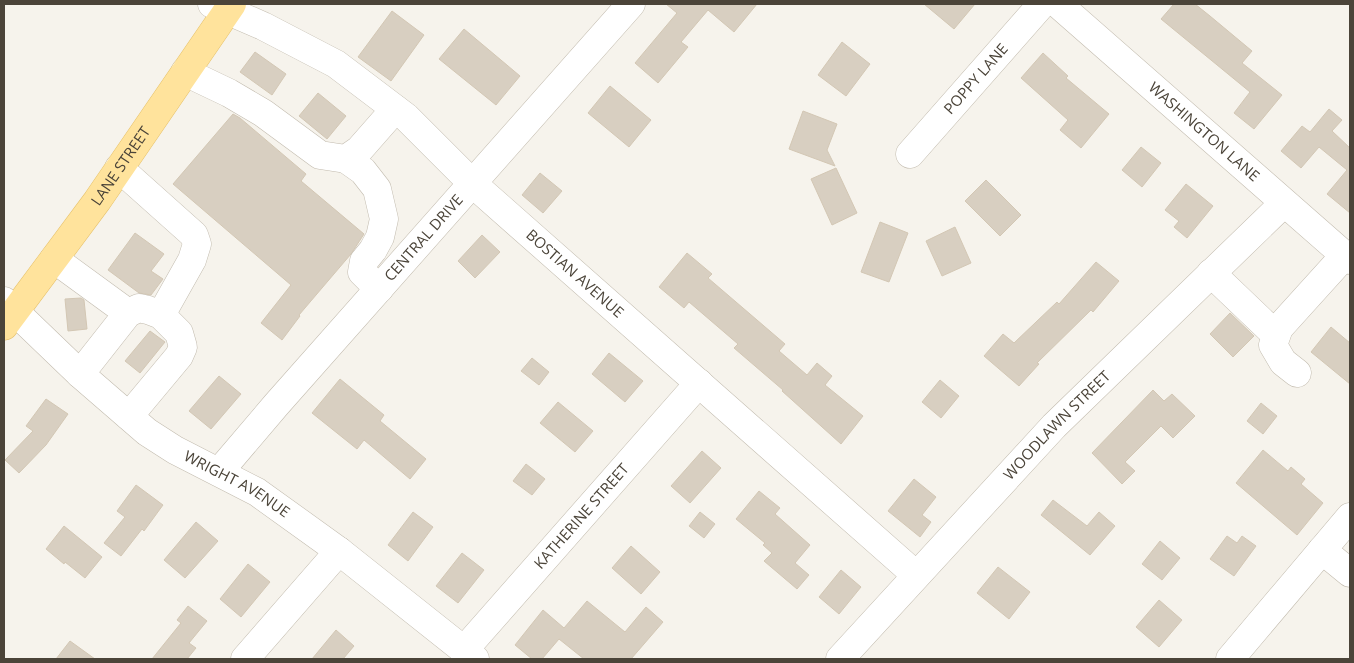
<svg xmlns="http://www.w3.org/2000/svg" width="1354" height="663" viewBox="0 0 1354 663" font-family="'Open Sans',sans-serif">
<rect width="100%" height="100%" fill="#f6f3ec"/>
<path fill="#d8cfc1" stroke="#d3c7b4" d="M666,4H757L734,32L708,10L681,42L688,47L658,83L635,63L677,13Z
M924,4H975L954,29Z
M1174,4H1195L1210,16L1252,51L1242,63L1282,95L1254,129L1234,113L1250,92L1161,19Z
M392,11L424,35L391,81L358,57Z
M464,29L520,76L496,105L439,59Z
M842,42L870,64L846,96L818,75Z
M255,52L286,74L272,95L240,72Z
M1043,53L1068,76L1066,78L1109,114L1081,148L1060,130L1068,120L1021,78Z
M610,86L651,120L629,147L588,113Z
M318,93L346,116L327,139L299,116Z
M1329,109L1342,120L1332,131L1350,148V213L1327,194L1347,170L1319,147L1301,168L1281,151L1302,126L1310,132Z
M803,111L837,124L827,150L835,166L789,149Z
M233,114L240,118L306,174L301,181L364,234L351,254L299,315L300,316L282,340L261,323L291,285L173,184Z
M1141,147L1161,163L1142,187L1122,170Z
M836,168L857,213L832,225L811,179Z
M540,173L562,191L543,213L522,195Z
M986,180L1021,215L1000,236L965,201Z
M1186,184L1213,206L1187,238L1174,227L1179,221L1165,210Z
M880,222L908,233L889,282L861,272Z
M955,227L971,263L942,276L926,241Z
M135,233L164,254L151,271L163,279L151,295L139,293L108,270Z
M482,235L500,252L475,278L458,261Z
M687,253L712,274L708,278L785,344L779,351L807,375L817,363L832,376L825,385L863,416L841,444L782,391L783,390L734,348L738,344L689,302L684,308L659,287Z
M1096,262L1119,281L1093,312L1091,310L1037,363L1039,364L1019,386L984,356L1003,334L1014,343L1057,302L1059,304Z
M81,298L84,300L87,329L68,331L65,299Z
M1230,313L1254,336L1233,357L1210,334Z
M1331,327L1350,343V384L1311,352Z
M150,331L165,342L140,373L125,361Z
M609,353L643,381L625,402L592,374Z
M532,358L549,372L539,385L521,371Z
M219,376L241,394L211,429L189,411Z
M340,379L384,415L380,421L426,459L410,479L364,440L357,449L312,413Z
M940,380L959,396L941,418L922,402Z
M1153,390L1164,401L1172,394L1195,416L1173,438L1161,426L1125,462L1135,471L1122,484L1092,453Z
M46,399L68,414L46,445L19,473L5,460L33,431L26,426Z
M558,402L593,431L575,452L540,423Z
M1261,403L1277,416L1263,434L1247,421Z
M1263,450L1288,471L1291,467L1305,479L1301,484L1323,503L1297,535L1236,483Z
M702,451L721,468L690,503L671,486Z
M526,464L545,479L532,495L513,481Z
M914,479L936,497L922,515L931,522L920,537L888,511Z
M136,485L163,505L144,531L142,529L121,556L104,543L125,517L117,511Z
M759,491L780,508L775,514L810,545L795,563L809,575L797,589L764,561L772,553L763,545L765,543L736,519Z
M1053,500L1087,526L1099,512L1115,526L1090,555L1041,515Z
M413,512L433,527L408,561L388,545Z
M700,512L715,524L704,538L689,526Z
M196,522L218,541L185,578L164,560Z
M64,526L102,557L85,578L65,562L64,564L46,549Z
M1227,536L1237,543L1242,536L1256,546L1234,576L1210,559Z
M1160,541L1180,558L1162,580L1142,564Z
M631,546L660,572L641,594L612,568Z
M462,553L484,570L458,603L436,586Z
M248,564L270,582L241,617L220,599Z
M998,567L1030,592L1009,619L977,593Z
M841,570L861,587L839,614L819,597Z
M1159,600L1182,620L1159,647L1136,627Z
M587,601L625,632L646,607L663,622L631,659H584L559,639L542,659H532L515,645L543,610L564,628Z
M188,606L207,621L189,643L196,648L187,659H152L181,623L177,620Z
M336,630L354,646L343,659H312Z
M70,641L95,659H56Z"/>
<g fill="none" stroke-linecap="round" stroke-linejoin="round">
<defs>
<g id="minor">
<path id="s1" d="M212,4L263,26L336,64L406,117L472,183L916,575"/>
<path id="s2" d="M1058,4L1350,260"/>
<path d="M185,72L229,93L263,113L320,155L346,159L359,150L395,109"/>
<path id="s3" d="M910,154L1042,4"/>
<path d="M346,159L363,171L377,189L384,219L380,237L373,250L364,261L362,272L379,289"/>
<path d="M119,168L194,235L197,244L192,260L161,315"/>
<path d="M54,259L128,313"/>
<path d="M1211,273L1276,335"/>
<path id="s4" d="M4,301L80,374L147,432L175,450L257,492L339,551L475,659"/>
<path d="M1297,373L1283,362L1273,345L1279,328L1345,255"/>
<path d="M80,374L128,313L139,308L148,310L161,315L179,333L183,347L179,356L129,416"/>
<path id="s5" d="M219,472L276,405L631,4"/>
<path d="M1322,550L1350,573"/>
<path id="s6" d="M464,650L699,383"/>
<path d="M245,659L339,551"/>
<path id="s7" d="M840,659L1054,426L1284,203"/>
<path d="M1230,659L1350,517"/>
</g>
<g id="major">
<path id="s8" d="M4,326L97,201L232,4"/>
</g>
</defs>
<use href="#minor" stroke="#c2bbae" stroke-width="29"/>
<use href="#major" stroke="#e6c16a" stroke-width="29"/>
<use href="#minor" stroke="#fff" stroke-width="28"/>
<use href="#major" stroke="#ffe39c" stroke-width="28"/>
</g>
<g text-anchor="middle" stroke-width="4" stroke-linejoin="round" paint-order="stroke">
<g font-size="15" fill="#4b4439" stroke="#fff">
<text dy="5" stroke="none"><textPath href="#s3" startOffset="100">POPPY LANE</textPath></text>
<text dy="5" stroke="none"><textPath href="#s2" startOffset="194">WASHINGTON LANE</textPath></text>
<text dy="5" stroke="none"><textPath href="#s8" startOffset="198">LANE STREET</textPath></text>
<text dy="5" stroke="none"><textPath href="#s5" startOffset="311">CENTRAL DRIVE</textPath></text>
<text dy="5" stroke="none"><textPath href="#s1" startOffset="456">BOSTIAN AVENUE</textPath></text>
<text dy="5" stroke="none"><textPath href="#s7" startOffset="319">WOODLAWN STREET</textPath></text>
<text dy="5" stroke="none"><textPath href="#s4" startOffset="298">WRIGHT AVENUE</textPath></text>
<text dy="5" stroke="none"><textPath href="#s6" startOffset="178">KATHERINE STREET</textPath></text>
</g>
</g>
<rect width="1354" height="663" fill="none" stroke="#4b4439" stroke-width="10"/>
</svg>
